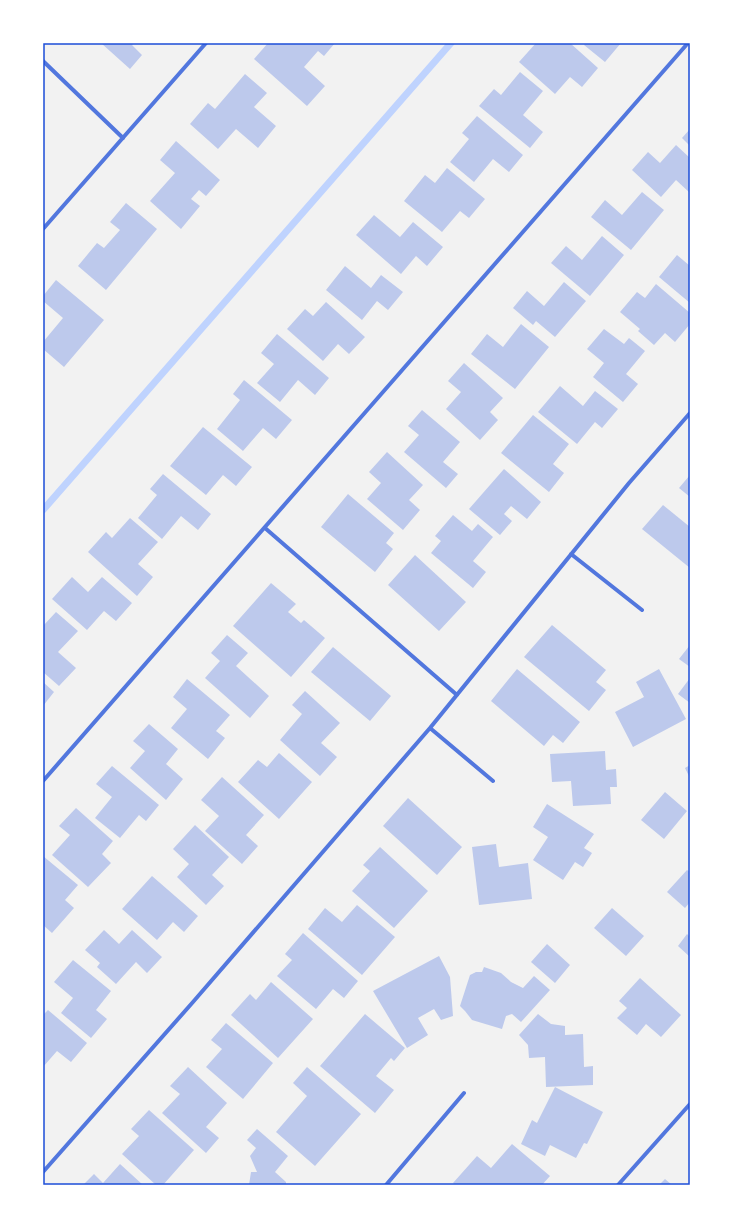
<svg xmlns="http://www.w3.org/2000/svg" width="733" height="1228" viewBox="0 0 733 1228" font-family="'Roboto Condensed',sans-serif">
<rect width="100%" height="100%" fill="#f2f2f2"/>
<g fill="none" stroke-linecap="round" stroke-linejoin="round">
<path stroke="#bfd3fe" stroke-width="7" d="M43,510L451,43"/>
</g>
<path fill="#bdc9ec" d="M101,43H134L132,45L142,55L130,69Z
M268,43H335L324,56L318,51L304,67L325,86L307,106L254,59Z
M536,43H570L598,68L582,87L570,77L555,94L519,62Z
M585,43H621L605,62L584,45Z
M520,72L543,91L523,115L543,132L530,148L479,106L494,89L501,95Z
M245,74L267,93L254,107L276,126L258,148L236,129L218,149L190,124L208,103L215,109Z
M477,116L523,155L509,172L493,159L474,182L450,162L469,139L462,133Z
M690,129V146L682,138Z
M176,141L220,180L206,196L199,190L191,199L200,206L181,229L150,201L175,173L160,160Z
M676,145L690,158V193L676,180L661,197L632,170L648,152L660,163Z
M447,168L485,199L469,218L460,211L442,232L404,201L425,175L435,183Z
M642,192L664,210L631,250L591,217L605,200L622,215Z
M126,203L157,229L106,290L78,266L97,243L104,248L120,230L110,222Z
M374,215L400,237L413,222L443,247L427,266L416,256L401,274L356,235Z
M602,236L624,255L590,296L551,263L566,246L582,260Z
M677,255L690,266V303L659,277Z
M345,266L371,288L381,275L403,292L388,310L377,301L362,320L326,290Z
M56,280L104,320L64,367L43,349V342L63,318L43,301V296Z
M564,282L586,301L555,337L536,321L533,325L513,308L527,291L544,306Z
M656,284L690,313V324L675,342L665,333L654,345L638,331L640,329L620,312L637,292L645,298Z
M326,302L365,337L349,354L338,344L323,361L287,329L305,309L313,316Z
M521,324L549,347L515,389L471,354L487,334L503,347Z
M604,329L624,344L629,338L645,351L626,374L638,384L623,402L593,377L604,363L587,349Z
M277,334L329,378L315,395L298,380L280,402L257,383L274,364L261,353Z
M464,363L503,398L490,412L498,420L480,440L446,409L461,392L448,381Z
M244,380L292,420L276,439L263,428L243,451L217,429L240,400L233,394Z
M560,386L583,406L595,391L618,409L602,428L595,422L577,444L538,412Z
M422,410L460,442L443,462L458,474L446,488L404,452L419,435L408,426Z
M533,415L569,444L553,464L564,473L549,492L501,453Z
M203,427L252,467L236,486L223,475L206,495L170,466Z
M387,452L423,485L409,500L420,510L403,530L367,499L381,483L369,472Z
M504,469L541,502L527,519L511,506L504,514L512,521L500,535L469,509Z
M163,474L211,514L198,530L181,516L162,539L138,518L157,495L150,489Z
M690,475V497L679,488Z
M348,494L394,533L386,543L393,549L375,572L321,527Z
M663,505L690,527V568L642,529Z
M453,515L472,531L478,524L493,537L473,561L486,572L473,588L431,553L441,541L435,536Z
M130,518L158,542L138,564L153,577L137,596L88,552L106,532L112,538Z
M415,555L466,602L439,631L388,585Z
M72,577L88,592L102,577L132,603L116,621L104,611L87,630L52,599Z
M271,583L296,604L288,612L301,623L304,620L325,638L291,677L233,626Z
M56,612L78,631L58,652L76,668L59,686L43,672V626Z
M552,625L606,670L596,682L606,690L589,711L524,657Z
M227,635L248,653L236,666L269,696L250,718L205,678L220,661L211,653Z
M690,645V667L679,659Z
M333,647L391,696L370,721L311,672Z
M517,669L580,722L563,743L553,735L544,746L491,701Z
M659,669L686,719L633,747L615,712L644,697L636,682Z
M690,678V703L678,694Z
M187,679L230,715L216,731L225,738L208,759L171,728L187,709L173,697Z
M43,682L54,692L43,706Z
M305,691L340,723L321,743L337,757L320,776L280,740L302,714L292,705Z
M149,724L178,749L166,764L183,779L166,800L130,768L145,751L133,741Z
M605,751L606,770L616,769L617,787H610L611,804L573,806L571,781L552,782L550,754Z
M279,753L312,782L279,819L238,782L258,760L267,767Z
M690,765V778L685,768Z
M112,766L159,805L146,821L139,815L120,838L95,818L112,797L96,784Z
M222,777L264,815L246,835L258,846L242,864L205,831L219,816L201,800Z
M665,792L687,811L664,839L641,820Z
M408,798L462,847L437,875L383,826Z
M547,804L594,834L584,848L592,853L583,867L575,862L563,880L533,860L548,837L533,827Z
M76,808L113,841L102,854L111,863L88,887L52,855L70,835L59,826Z
M195,825L229,857L212,875L224,886L206,905L177,877L189,864L173,849Z
M496,844L499,867L528,863L532,899L479,905L472,847Z
M380,847L428,891L394,928L352,891L370,871L363,865Z
M43,856L78,885L65,900L74,908L52,933L43,925Z
M687,870L690,872V902L685,908L667,892Z
M152,876L198,916L184,932L173,922L157,940L122,909Z
M357,905L395,937L362,975L308,929L325,908L342,922Z
M612,908L644,936L626,956L594,928Z
M104,930L119,944L132,930L162,957L147,973L136,962L116,984L97,967L100,963L85,950Z
M303,933L358,981L344,998L333,989L316,1009L277,976L292,960L285,954Z
M687,934L690,937V957L678,946Z
M547,944L570,965L555,983L531,962Z
M439,956L450,977L453,1016L441,1020L434,1009L418,1018L428,1035L407,1048L373,991Z
M73,960L111,991L96,1010L107,1019L91,1038L61,1013L73,998L54,982Z
M484,967L501,973L511,982L523,988L534,976L550,990L521,1022L512,1014L506,1016L502,1029L472,1020L465,1011L460,1006L470,975L476,972H482Z
M640,978L681,1015L661,1037L646,1024L637,1035L617,1018L627,1008L619,1001Z
M271,982L313,1019L278,1058L231,1015L250,994L256,1000Z
M48,1010L87,1043L71,1062L57,1051L43,1067V1015Z
M365,1014L405,1048L394,1061L391,1058L376,1076L394,1090L375,1113L320,1066Z
M538,1014L551,1024L565,1026V1035L583,1034L584,1067L593,1066V1085L546,1087L545,1057L529,1058L528,1045L519,1035Z
M226,1023L273,1063L243,1099L206,1067L222,1049L211,1040Z
M188,1067L227,1103L206,1127L219,1138L206,1153L162,1113L180,1094L170,1086Z
M307,1067L361,1114L315,1166L276,1132L307,1096L293,1083Z
M555,1087L603,1112L587,1144L584,1143L576,1158L550,1145L545,1156L521,1144L532,1120L537,1123Z
M149,1110L194,1150L163,1185H156L122,1154L139,1136L131,1129Z
M257,1129L288,1156L275,1172L286,1182V1185H249L251,1172H257L250,1156L256,1148L247,1140Z
M512,1144L550,1176L542,1185H455L453,1183L477,1156L491,1168Z
M120,1164L143,1185H83L94,1174L103,1183Z
M665,1179L672,1185H659Z"/>
<g fill="none" stroke-linecap="round" stroke-linejoin="round">
<path stroke="#5277de" stroke-width="4" d="M43,61L123,138
M43,229L206,43
M265,528L457,695
M571,554L642,610
M430,728L493,781
M43,781C259,536 472,288 688,43
M43,1172L193,1002L430,728L629,483L690,413
M386,1185L464,1093
M618,1185L690,1104"/>
</g>
<rect width="733" height="1228" fill="none" stroke="#ffffff" stroke-width="88"/>
<rect x="44" y="44" width="645" height="1140" fill="none" stroke="#1d4ed8" stroke-width="1.5"/>
</svg>
